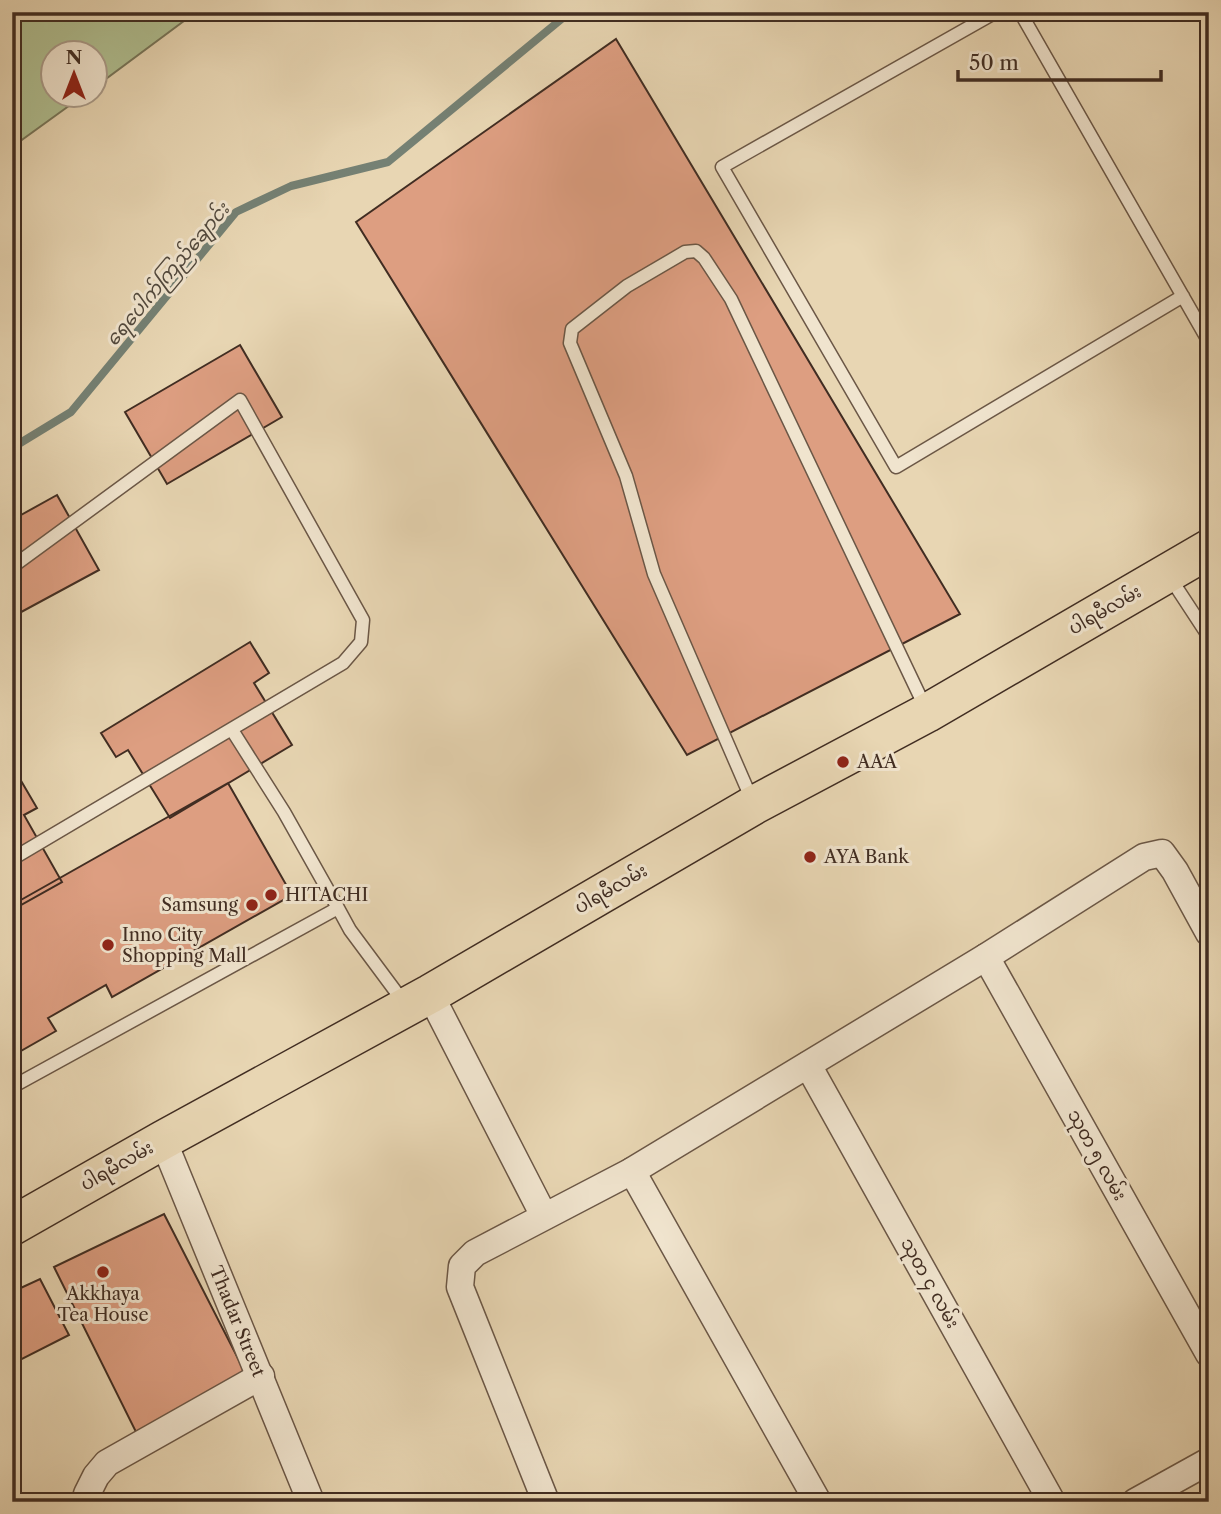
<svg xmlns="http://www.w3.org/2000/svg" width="1221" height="1514" viewBox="0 0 1221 1514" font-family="'Libre Caslon Text','Noto Sans Myanmar',serif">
<rect width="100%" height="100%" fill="#e8d6b3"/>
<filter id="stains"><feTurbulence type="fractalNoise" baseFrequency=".00286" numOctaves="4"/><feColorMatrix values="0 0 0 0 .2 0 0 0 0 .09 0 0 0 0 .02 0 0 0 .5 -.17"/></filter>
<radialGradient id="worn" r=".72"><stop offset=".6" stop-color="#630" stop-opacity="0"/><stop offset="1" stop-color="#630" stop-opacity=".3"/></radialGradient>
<path fill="#b0bf91" stroke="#78765a" stroke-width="2" d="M12,12H196L95,87L94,52H52V94L84,95L12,147Z"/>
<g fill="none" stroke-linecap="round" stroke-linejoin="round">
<path stroke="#758174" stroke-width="8" d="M12,448L71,412L236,212L291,186L388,162L570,12"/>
</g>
<path fill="#dd9e81" stroke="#412d22" stroke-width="2" d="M616,39L960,614L687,755L356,222Z
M240,345L282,417L167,484L125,412Z
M57,495L99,570L12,617V520Z
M250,642L269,673L254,683L292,745L170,818L128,750L116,757L101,733Z
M20,779L37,808L24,815L62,882L12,910V783Z
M228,783L292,895L112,997L106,985L48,1018L56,1031L12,1056V905Z
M164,1214L246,1374L136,1432L54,1267Z
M40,1279L69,1335L18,1361L12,1349V1292Z"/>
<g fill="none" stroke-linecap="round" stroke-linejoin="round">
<defs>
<path id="service" d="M996,12L722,167L896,467L1183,296
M1020,12L1209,342
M12,567L240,400L363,620L361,642L343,663L12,859
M1169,576L1209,637
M232,730L284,812L338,908
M752,800L654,574L626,476L570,343L572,329L627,286L685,252L696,251L704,258L731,299L926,709
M12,1087L338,908L350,930L405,1004"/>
<g id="minor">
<path d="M986,957L1209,1354"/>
<path d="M430,994L544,1216"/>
<path d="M808,1065L1052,1502"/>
<path id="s1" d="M163,1140L311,1502"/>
<path d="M632,1171L818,1502"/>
<path d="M91,1502L87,1494L96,1476L107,1463L261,1376"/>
<path d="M546,1502L460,1287L462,1266L475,1253L632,1171L986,957L1144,857L1162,853L1175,871L1209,933"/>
<path d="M1135,1502L1209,1461"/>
</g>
<path id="primary" d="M12,1226L163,1140L430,994L754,805L927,713L1209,549"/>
</defs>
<use href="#service" stroke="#6b5746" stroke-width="15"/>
<use href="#minor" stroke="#6b5746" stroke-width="29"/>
<use href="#primary" stroke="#412d22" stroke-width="41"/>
<use href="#service" stroke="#f0e4ce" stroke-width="12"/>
<use href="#minor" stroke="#f0e4ce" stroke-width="26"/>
<use href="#primary" stroke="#e8d6b3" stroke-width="38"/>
</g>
<g fill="#8f2418" stroke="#f0e4ce" stroke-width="2.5">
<circle cx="843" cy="762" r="7"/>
<circle cx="810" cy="857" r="7"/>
<circle cx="271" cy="895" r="7"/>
<circle cx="252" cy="905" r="7"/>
<circle cx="108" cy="945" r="7"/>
<circle cx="103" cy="1272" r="7"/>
</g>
<g text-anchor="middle" stroke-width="6" stroke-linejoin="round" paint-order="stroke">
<g font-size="18" fill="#412d22" stroke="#f0e4ce">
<text transform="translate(1105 610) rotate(-30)" y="6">ပါရမီလမ်း</text>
<text transform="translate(611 889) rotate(-30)" y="6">ပါရမီလမ်း</text>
<text transform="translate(1097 1155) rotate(61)" y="6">သုတ ၅ လမ်း</text>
<text transform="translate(117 1166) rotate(-30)" y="6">ပါရမီလမ်း</text>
<text transform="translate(930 1283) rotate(61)" y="6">သုတ ၄ လမ်း</text>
<text dy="6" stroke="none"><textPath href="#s1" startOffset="196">Thadar Street</textPath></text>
</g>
<g font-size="18" fill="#412d22" stroke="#f0e4ce" text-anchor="start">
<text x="857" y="768">AAA</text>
<text x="824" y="863">AYA Bank</text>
<text x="285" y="901">HITACHI</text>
<text x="238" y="911" text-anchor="end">Samsung</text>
<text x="122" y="941">Inno City<tspan x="122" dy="21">Shopping Mall</tspan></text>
<text x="103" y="1300" text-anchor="middle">Akkhaya<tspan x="103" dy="21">Tea House</tspan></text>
</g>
<g font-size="19" font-style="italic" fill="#52493d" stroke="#f0e4ce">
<text transform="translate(167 274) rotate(-50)" y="7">ရေပေါက်ကြည်ချောင်း</text>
</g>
</g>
<rect width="1221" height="1514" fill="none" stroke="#e8d6b3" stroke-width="42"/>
<rect x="14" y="14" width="1193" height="1486" fill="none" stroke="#412d22" stroke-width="3.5"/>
<rect x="21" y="21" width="1179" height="1472" fill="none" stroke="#412d22" stroke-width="2"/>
<g transform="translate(74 74)"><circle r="33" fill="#f0e4ce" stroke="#aa9b89" stroke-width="2"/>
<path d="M0-5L12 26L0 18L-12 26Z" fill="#8f2418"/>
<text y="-10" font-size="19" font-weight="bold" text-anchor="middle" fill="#412d22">N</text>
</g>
<path d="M958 70v10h203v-10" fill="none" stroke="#412d22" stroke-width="3.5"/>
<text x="969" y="70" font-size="21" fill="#412d22" stroke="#f0e4ce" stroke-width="5" paint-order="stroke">50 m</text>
<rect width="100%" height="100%" filter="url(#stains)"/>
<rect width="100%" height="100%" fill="url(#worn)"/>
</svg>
